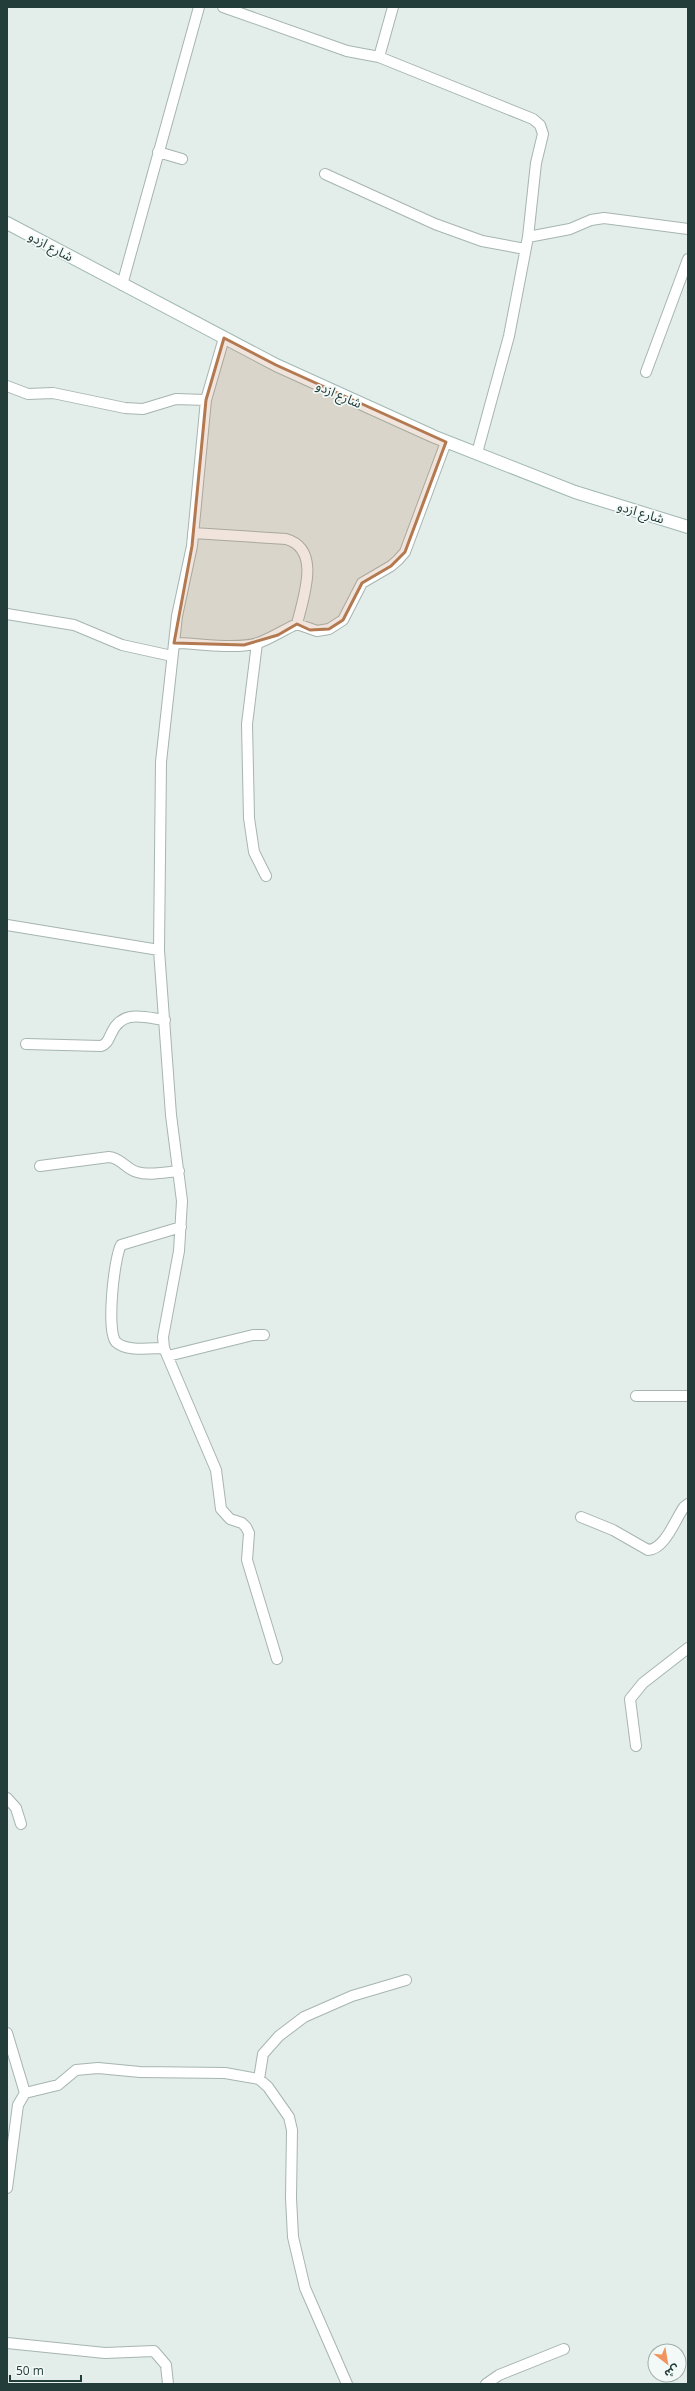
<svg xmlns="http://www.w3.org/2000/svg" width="695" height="2391" viewBox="0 0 695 2391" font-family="'Open Sans','Noto Sans Arabic',sans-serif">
<rect width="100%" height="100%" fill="#e3edea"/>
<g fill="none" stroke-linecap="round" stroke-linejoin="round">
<defs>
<path id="street" d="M223,7L347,51L379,57L533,119L540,125L543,134L536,163L528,237
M379,57L393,7
M158,152L182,159
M325,174L435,224L482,241L525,249
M122,285L199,7
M224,338L206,400L192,546L177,616L161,762L159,950L171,1115L182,1201L179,1251L163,1337L164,1348L216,1470L221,1509L230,1519L242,1523L246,1527L249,1533L247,1560L277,1659
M646,372L688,259
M7,386L28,394L53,393L125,408L143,409L176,399L206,400
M477,453L509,336L528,237L570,229L591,220L604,218L688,229
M193,533L286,539C322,549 303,598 297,624
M7,614L74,625L122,645L172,656
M174,643C198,643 235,650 258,643C272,638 283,630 297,624L317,631L329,629L343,620L362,583L391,566L398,560L405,552L446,442
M257,643L247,724L249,818L254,852L266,876
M7,925L159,950
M26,1044L101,1046C107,1044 108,1040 111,1034C122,1009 142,1017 165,1020
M40,1166L109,1157C121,1158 126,1169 137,1172C149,1176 166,1172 179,1171
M164,1348C152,1348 126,1352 116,1342C106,1331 114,1258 121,1245L181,1227
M168,1356L253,1335H264
M636,1396H688
M581,1517L613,1530L648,1550C665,1549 675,1520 684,1507L688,1504
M636,1746L630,1699L643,1683L688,1648
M7,1798L16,1808L21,1824
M7,2033L25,2093
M259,2079L263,2054L279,2036L304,2017L352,1996L406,1980
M7,2188L18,2105L25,2093L58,2085L76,2070L98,2068L140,2072L225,2073L259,2079L268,2087L289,2117L292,2130L291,2198L293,2237L305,2288L347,2384
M7,2343L105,2353L154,2351L166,2365L168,2384
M486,2384L499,2375L564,2349"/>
<path id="secondary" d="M7,223L276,365L435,437L575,492L688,527"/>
</defs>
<use href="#street" stroke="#a6b5b2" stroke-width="12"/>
<use href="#secondary" stroke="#a1b8b3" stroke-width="14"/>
<use href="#street" stroke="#fff" stroke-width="10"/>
<use href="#secondary" stroke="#fff" stroke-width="12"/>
</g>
<path fill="#b37a52" fill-opacity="0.2" stroke="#b37a52" stroke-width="3" stroke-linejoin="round" d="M224,338L276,365L446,442L405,552L391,566L362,583L343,620L329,629L310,630L297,624L278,635L244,645L174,643L192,546L206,400Z"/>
<g text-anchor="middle" stroke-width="3.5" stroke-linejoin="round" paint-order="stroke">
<g font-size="13" fill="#233e3a" stroke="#f3f9f7">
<text transform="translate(51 246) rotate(28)" y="5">شارع ازدو</text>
<text transform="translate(339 394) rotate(24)" y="5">شارع ازدو</text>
<text transform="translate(641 512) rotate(17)" y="5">شارع ازدو</text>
</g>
</g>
<rect width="695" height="2391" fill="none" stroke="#233e3a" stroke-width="16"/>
<g transform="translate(667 2363) rotate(149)"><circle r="19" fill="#f3f9f7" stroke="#a0aeab"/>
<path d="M0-3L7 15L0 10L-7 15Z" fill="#f1945d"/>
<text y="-6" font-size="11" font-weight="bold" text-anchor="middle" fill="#233e3a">ش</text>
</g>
<path d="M10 2375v6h71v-6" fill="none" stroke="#233e3a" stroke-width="2"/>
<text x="16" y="2375" font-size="12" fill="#233e3a" stroke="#f3f9f7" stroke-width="3" paint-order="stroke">50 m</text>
</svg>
